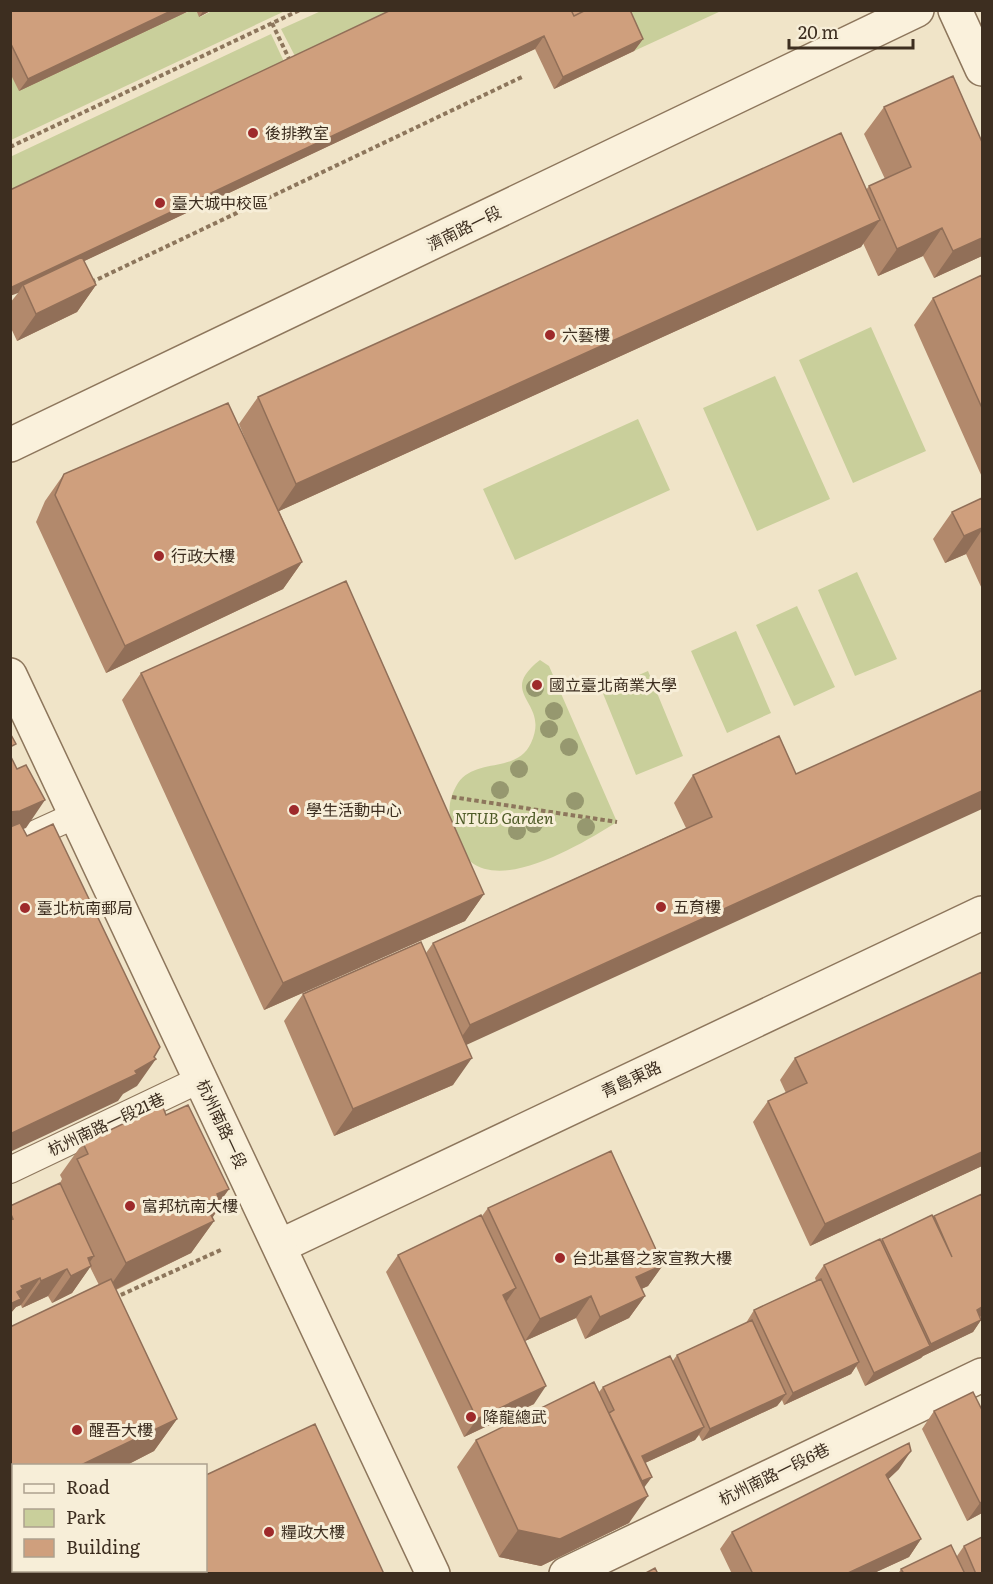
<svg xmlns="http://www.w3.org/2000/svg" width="993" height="1584" viewBox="0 0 993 1584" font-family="Literata,'Noto Sans TC',serif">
<rect width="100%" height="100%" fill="#f0e4c8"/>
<path fill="#c9cf9b" d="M191,11H196L200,17L212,11H285L11,140L10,73Z
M321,11H408L298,62L281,29Z
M593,11H721L634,51L619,17Z
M271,34L287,68L11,198L10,157Z
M871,327L926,451L853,483L799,360Z
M775,376L830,499L757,531L703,408Z
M638,419L670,490L515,560L483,489Z
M857,572L897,659L855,676L818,590Z
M797,606L835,687L794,706L756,625Z
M736,631L771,713L727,733L691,651Z
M540,660L549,666L617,822C583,843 507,890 471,862C464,857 460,842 456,834C447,816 447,801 458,783C476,757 517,774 531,743C551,701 495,695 540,660Z
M648,671L683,756L636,775L602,691Z"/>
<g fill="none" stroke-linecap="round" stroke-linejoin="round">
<defs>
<path id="service" d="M10,845L76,815
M10,1170L201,1079"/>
<path id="minor" d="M955,10L982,69
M280,1246L982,913
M566,1574L982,1375"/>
<path id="tertiary" d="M10,445L917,10
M10,675L433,1574"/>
</defs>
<use href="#service" stroke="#8d765c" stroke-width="28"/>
<use href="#minor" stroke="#8d765c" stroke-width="36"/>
<use href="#tertiary" stroke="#8d765c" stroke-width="36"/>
<path stroke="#8d765c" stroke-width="4" stroke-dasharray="4.5 3" stroke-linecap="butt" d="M272,23L291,63
M10,147L300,10
M91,280L94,281L524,76
M452,797L617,822
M114,1298L223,1249"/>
<use href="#service" stroke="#faf1dc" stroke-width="26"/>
<use href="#minor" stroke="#faf1dc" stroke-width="33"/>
<use href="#tertiary" stroke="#faf1dc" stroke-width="33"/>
</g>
<g fill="#96986f">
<circle cx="535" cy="688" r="9"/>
<circle cx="554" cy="711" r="9"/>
<circle cx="549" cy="729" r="9"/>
<circle cx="569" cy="747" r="9"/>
<circle cx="519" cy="769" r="9"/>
<circle cx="500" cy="790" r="9"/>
<circle cx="575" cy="801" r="9"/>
<circle cx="534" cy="824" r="9"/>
<circle cx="586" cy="827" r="9"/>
<circle cx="517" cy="831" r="9"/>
</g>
<path fill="#b2896c" d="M10,10H191L19,91L10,73Z
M196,10H212L199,17Z
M391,10L643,39L634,51L554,89L535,49L84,261L96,285L77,312L17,341L10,326V303L18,293L10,190Z
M884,107L982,142V256L934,278L923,256L878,276L863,243L861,247L279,511L302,562L283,589L106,673L36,522L45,501L64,474L249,448L239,424L258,397L866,190L869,186L885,179L864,134Z
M982,275V477L914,325L933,298Z
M982,498V589L966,554L945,563L933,539L952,512Z
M141,673L484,894L465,921L264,1010L122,700Z
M796,774L466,1045L453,1085L334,1136L284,1021L303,994L426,953L433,943L686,828L674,803L693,775Z
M982,972V1166L810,1246L753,1122L768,1101L786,1093L780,1080L795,1058Z
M162,1105L166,1115L188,1105L229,1189L220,1202L221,1205L212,1218L214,1221L191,1253L116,1290L177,1419L154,1451L125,1466H14V1518L10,1520V1327L99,1285L90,1267L72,1293L52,1303L48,1296L22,1308L21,1305L16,1307L10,1314V1206L60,1183L62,1179L60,1175L83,1143Z
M488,1208L663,1265L648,1286L641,1289L645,1296L629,1318L585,1339L576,1318L525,1341L534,1404L464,1437L386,1272L398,1255L482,1216Z
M934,1216L981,1320L973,1332L923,1356L921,1358L865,1386L856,1366L851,1374L784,1405L782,1400L777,1406L702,1441L699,1435L695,1440L645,1463L644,1487L629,1523L541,1566L499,1557L457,1467L476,1440L599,1392L603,1387L672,1362L677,1355L746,1323L754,1310L816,1281L815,1278L824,1265L881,1241L882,1239L933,1218Z
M982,1410V1513L967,1521L922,1429L934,1411Z
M899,1469L888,1479L921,1539L909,1557L872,1574H732L720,1549L732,1532Z
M964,1546L982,1574H898L901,1569L957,1556Z
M127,1570H206L384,1574H128Z"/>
<path fill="#916f58" d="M173,10H191L19,91L28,79Z
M204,10H212L199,17Z
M544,36L535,49L25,289L23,285L18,293L10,296V288Z
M643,39L634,51L554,89L563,77Z
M880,220L861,247L277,512L296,484Z
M942,228L923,256L878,276L897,249Z
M982,238V256L934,278L953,251Z
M96,285L77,312L17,341L36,314Z
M982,528V530L966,554L945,563L964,536Z
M302,562L283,589L106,673L125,646Z
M982,791V809L451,1052L470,1025Z
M45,800L26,828L10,834V812Z
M484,894L465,921L264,1010L283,983Z
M472,1058L453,1085L334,1136L353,1109Z
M156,1059L137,1086L123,1094L118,1101L10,1152V1134Z
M982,1152V1166L810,1246L825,1224Z
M229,1189L215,1208L221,1205L208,1224L214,1221L191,1253L104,1295L126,1263L217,1194Z
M94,1256L86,1268L91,1266L72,1293L52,1303L71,1276L88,1258Z
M663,1265L648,1286L620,1299L636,1277Z
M67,1269L48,1296L22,1308L41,1281Z
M40,1278L21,1305L16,1307L10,1314V1301L21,1286Z
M516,1288L504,1305L503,1295Z
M591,1296L576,1318L525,1341L540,1319Z
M645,1296L629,1318L585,1339L600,1317Z
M982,1307V1316L968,1323L977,1310Z
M981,1320L973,1332L923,1356L921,1358L865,1386L874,1373L930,1346L931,1344Z
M859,1362L851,1374L784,1405L793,1393Z
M546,1386L534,1404L464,1437L477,1419Z
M786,1394L777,1406L702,1441L710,1429Z
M177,1419L154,1451L125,1466H79Z
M704,1427L695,1440L634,1468L642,1456Z
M911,1451L899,1469L874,1493L886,1475Z
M652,1477L643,1489L636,1484Z
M648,1496L629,1523L541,1566L499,1557L518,1530Z
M14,1497V1518L10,1520V1498Z
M982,1502V1513L967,1521L980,1503Z
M921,1539L909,1557L872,1574H846Z"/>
<path fill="#cf9f7d" stroke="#916f58" stroke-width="1.5" d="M10,10H173L28,79L10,42Z
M391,10H571L574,16L586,10H630L643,39L563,77L544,36L10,288V190Z
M571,10H586L574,16Z
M953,76L982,142V238L953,251L942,228L897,249L869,186L911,167L884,107Z
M841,133L880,220L296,484L258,397Z
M82,257L96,285L36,314L23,285Z
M982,275V408L933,298Z
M228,403L302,562L125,646L55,495L64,474Z
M982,498V528L964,536L952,512Z
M346,581L484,894L283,983L141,673Z
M982,690V791L470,1025L433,943L712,817L693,775L779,736L796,774Z
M10,733L16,744L10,747Z
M10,755L17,769L26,765L45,800L20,811L10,812Z
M20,823L27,836L53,824L160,1047L154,1057L156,1059L135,1071L137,1074L10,1134V827Z
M421,942L472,1058L353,1109L303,994Z
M982,972V1152L825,1224L768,1101L807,1083L795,1058Z
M162,1105L166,1115L188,1105L229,1189L217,1194L221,1205L209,1211L214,1221L126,1263L77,1159L88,1154L83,1143Z
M611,1151L663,1265L636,1277L645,1296L600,1317L591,1296L540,1319L488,1208Z
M60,1183L94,1256L88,1258L91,1266L71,1276L67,1269L41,1281L40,1278L21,1286L23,1289L17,1292L21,1299L10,1304V1220L13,1219L10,1212V1206Z
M982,1194V1307L977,1310L981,1320L931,1344L882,1239L932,1215L952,1257L934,1216Z
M481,1215L516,1288L503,1295L546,1386L477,1419L398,1255Z
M880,1239L930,1346L874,1373L824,1265Z
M111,1279L177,1419L79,1466H14V1497L10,1498V1327Z
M821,1279L859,1362L793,1393L754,1310Z
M752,1320L786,1394L710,1429L677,1355Z
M670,1356L704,1427L642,1456L652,1477L642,1481L609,1413L614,1410L603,1387Z
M594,1382L648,1496L560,1539L518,1530L476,1440Z
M973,1392L982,1410V1502L980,1503L934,1411Z
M315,1424L384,1574H160L159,1570H206V1475Z
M909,1443L911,1451L886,1475L921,1539L846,1574H753L732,1532Z
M982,1537V1574H976L964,1546Z
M951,1545L965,1574H904L901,1569Z
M655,1568L658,1574H644Z"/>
<g fill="#9e2a2b" stroke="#f7eed8" stroke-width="2">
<circle cx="253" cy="133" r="6"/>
<circle cx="160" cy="203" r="6"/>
<circle cx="550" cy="335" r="6"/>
<circle cx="159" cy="556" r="6"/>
<circle cx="537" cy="685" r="6"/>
<circle cx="294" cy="810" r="6"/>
<circle cx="661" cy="907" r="6"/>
<circle cx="25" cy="908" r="6"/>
<circle cx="130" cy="1206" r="6"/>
<circle cx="560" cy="1258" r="6"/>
<circle cx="471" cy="1417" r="6"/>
<circle cx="77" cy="1430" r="6"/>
<circle cx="269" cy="1532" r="6"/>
</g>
<g text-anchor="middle" stroke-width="6" stroke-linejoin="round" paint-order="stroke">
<g font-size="16" fill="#3d2e20" stroke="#f7eed8" text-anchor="start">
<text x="265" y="139">後排教室</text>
<text x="172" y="209">臺大城中校區</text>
<text x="562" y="341">六藝樓</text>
<text x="171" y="562">行政大樓</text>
<text x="549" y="691">國立臺北商業大學</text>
<text x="306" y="816">學生活動中心</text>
<text x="673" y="913">五育樓</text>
<text x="37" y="914">臺北杭南郵局</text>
<text x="142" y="1212">富邦杭南大樓</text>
<text x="572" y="1264">台北基督之家宣教大樓</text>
<text x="483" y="1423">降龍總武</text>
<text x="89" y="1436">醒吾大樓</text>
<text x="281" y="1538">糧政大樓</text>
</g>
<g font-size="16" fill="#3d2e20" stroke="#f7eed8">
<text transform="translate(464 228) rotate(-26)" y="6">濟南路一段</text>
<text transform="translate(631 1079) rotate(-25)" y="6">青島東路</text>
<text transform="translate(106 1124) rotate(-25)" y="6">杭州南路一段21巷</text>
<text transform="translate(222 1124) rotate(65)" y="6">杭州南路一段</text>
<text transform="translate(774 1474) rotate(-26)" y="6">杭州南路一段6巷</text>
</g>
<g font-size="16" font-style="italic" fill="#4d5a26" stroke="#f7eed8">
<text x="504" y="824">NTUB Garden</text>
</g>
</g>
<rect width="993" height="1584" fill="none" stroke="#3d2e20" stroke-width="24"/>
<rect x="12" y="1464" width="195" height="108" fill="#f7eed8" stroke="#ada18e" stroke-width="1.5"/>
<rect x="24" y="1484" width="30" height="9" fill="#faf1dc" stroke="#ada18e" stroke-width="1.5"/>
<text x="66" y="1494" font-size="18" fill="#3d2e20">Road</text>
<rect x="24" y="1509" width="30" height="18" fill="#c9cf9b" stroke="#ada18e" stroke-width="1.5"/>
<text x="66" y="1524" font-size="18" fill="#3d2e20">Park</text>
<rect x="24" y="1539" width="30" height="18" fill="#cf9f7d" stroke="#ada18e" stroke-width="1.5"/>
<text x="66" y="1554" font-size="18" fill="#3d2e20">Building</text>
<path d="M789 39v9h124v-9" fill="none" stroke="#3d2e20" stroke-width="3"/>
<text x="798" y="39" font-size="18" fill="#3d2e20" stroke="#f7eed8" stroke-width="4.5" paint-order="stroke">20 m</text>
</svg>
